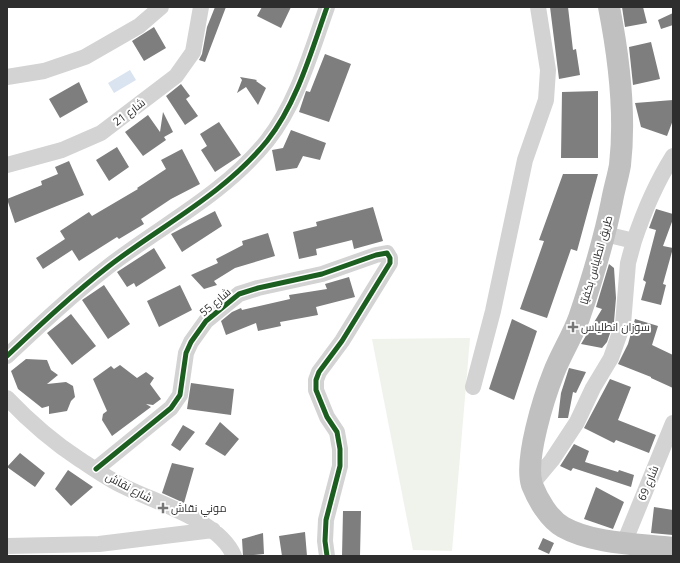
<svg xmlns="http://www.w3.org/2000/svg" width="680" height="563" viewBox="0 0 680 563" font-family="'Open Sans',Cairo,sans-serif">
<rect width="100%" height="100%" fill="#fff"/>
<path fill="#eff3ec" d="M470,338L452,551L413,550L372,339Z"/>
<path fill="#d9e4f0" d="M130,70L136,80L114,93L108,83Z"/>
<path fill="#7e7e7e" d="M215,7H226L205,62L199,60L202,54L207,27Z
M262,7H291L281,28L257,16Z
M550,7H568L573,50L576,49L580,75L559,79Z
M622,7H643L647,23L625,27Z
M673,13V25L661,29L658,20Z
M154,27L166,48L144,61L132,41Z
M651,42L660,79L633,85L629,47Z
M325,54L351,64L329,122L299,112L306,91L310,92Z
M240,77L257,80L256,81L266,88L258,105L246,87L237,93L242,80Z
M79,82L88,102L60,118L49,99Z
M181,84L190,96L186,99L198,116L185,125L166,96Z
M598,91V158H561L562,92Z
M673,100V120L667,136L641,127L635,103Z
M163,112L173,132L164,137L166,140L143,156L125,132L148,115L160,132Z
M219,122L241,155L215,172L201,150L207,146L200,134Z
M291,130L326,143L320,160L303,156L297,168L276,171L272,150L283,148Z
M117,147L129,167L109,181L96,160Z
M182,149L200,184L171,199L141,219L144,224L119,239L117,237L79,261L72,250L43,269L36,258L65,239L60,231L89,212L92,216L138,189L137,188L166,169L161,160Z
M69,161L84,195L15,223L7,199L42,185L41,181L58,174L55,167Z
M563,174H598L577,251L571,249L547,318L520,309L544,241L539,240Z
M373,207L383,241L354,249L352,240L316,249L317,255L299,259L293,232L317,226L316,222Z
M656,209L673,214V219L663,246L673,248L663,284L666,285L661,305L641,300L646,282L643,280L656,230L649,228Z
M215,211L222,226L182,252L171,234Z
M268,233L275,256L235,268L214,281L217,285L204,289L191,275L218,263L216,259L243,245L242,241Z
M154,248L166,268L136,287L134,283L127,287L117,272Z
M609,264L614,268L616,298L614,322L607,342L602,348L581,344L602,309L596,307Z
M349,277L355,297L316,307L318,315L280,322L281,326L258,331L256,323L226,335L221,321L232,312L241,308L242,310L290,299L289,295L327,289L325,284Z
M104,285L130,324L108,339L82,300Z
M180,285L192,310L159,327L147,301Z
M71,314L96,346L72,365L47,333Z
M512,319L537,331L514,400L489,389Z
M635,319L658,326L652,345L673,355V388L651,378V377L618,364L628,344Z
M26,359L47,360L51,370L58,375L47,384L66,382L73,386L75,397L71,401L67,411L49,414V406L42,408L18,389L11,371Z
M120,365L137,378L146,372L154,378L150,384L161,399L153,405L146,404L151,407L112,436L102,420L103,414L107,411L93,379L111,366L114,369Z
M569,368L586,372L576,393L573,392L568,418H558L561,393Z
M610,379L631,387L618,420L656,435L649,453L616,440L614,443L584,428Z
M191,383L234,389L231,415L187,409Z
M220,422L239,439L225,456L205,444Z
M183,425L195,432L180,451L171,445Z
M574,444L589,451L585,462L618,472L619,470L634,475L631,487L573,468L571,471L560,466Z
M20,453L45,473L35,487L7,467Z
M172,463L194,468L184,503L162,493Z
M68,470L93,487L71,506L55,489Z
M596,487L624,502L613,529L584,519Z
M654,507L673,510V535L651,533Z
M343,511H361L360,556H342Z
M305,532L307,556H282L279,536Z
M263,533L264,554L243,556L242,539Z
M543,538L554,543L549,554L538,549Z"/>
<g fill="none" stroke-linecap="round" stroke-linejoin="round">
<path stroke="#d3d3d3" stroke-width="16" d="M7,77L44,71L85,57L139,26L161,7
M7,165L62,150L101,133L176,76L193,52L201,7
M634,241C644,211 656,183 673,156
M7,356C40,325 73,294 109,266C162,225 223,195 267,141C297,103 311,52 327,7
M473,387L493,311L525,160L546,100L548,70L538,7
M7,398C28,420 53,442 79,459C93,468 108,479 123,486C156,503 219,520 234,556
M96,469L171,408L180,395L186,353L191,342L206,321L239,294L258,288L322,274L376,255L387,253L390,258V263L342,341L319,372L316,380V390L327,417L337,432L340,449V466L326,520L325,541L327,556
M532,484L552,460L577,422L593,388L611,358L623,324L628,263L634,241L605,234
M624,543L673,423
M7,546L99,544L213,530"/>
<path stroke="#c0c0c0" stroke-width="22" d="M609,7C619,58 626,113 620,165C618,177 614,189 612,201C604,240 592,280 579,318C572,337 561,354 554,372C544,397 524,460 532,485C538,500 549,519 563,527C593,544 639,544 673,548"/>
<defs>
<path id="cycleway" d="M7,356C40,325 73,294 109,266C162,225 223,195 267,141C297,103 311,52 327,7
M96,469L171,408L180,395L186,353L191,342L206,321L239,294L258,288L322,274L376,255L387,253L390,258V263L342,341L319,372L316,380V390L327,417L337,432L340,449V466L326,520L325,541L327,556"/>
</defs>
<use href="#cycleway" stroke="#fff" stroke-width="8"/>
<use href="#cycleway" stroke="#1b5e20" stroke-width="5"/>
</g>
<g fill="#777" stroke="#fff" stroke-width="1.5">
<path d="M571 321h4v4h4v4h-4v4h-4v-4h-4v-4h4z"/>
<path d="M161 502h4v4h4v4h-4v4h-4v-4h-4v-4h4z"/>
</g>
<g text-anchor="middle" stroke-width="4" stroke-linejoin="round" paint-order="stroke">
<g font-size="11" fill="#2e2e2e" stroke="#fff">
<text transform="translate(129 112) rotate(-37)" y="4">شارع 21</text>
<text transform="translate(596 260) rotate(-74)" y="4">طريق انطلياس بكفيّا</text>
<text transform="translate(215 302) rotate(-41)" y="4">شارع 55</text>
<text transform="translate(648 483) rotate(-68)" y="4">شارع 69</text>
<text transform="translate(129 487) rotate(28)" y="4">شارع نقاش</text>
</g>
<g font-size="11" fill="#2e2e2e" stroke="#fff" text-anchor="start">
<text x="581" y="331">سوزان انطلياس</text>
<text x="171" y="512">موني نقاش</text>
</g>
</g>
<rect width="680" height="563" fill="none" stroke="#2e2e2e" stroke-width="16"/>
</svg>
